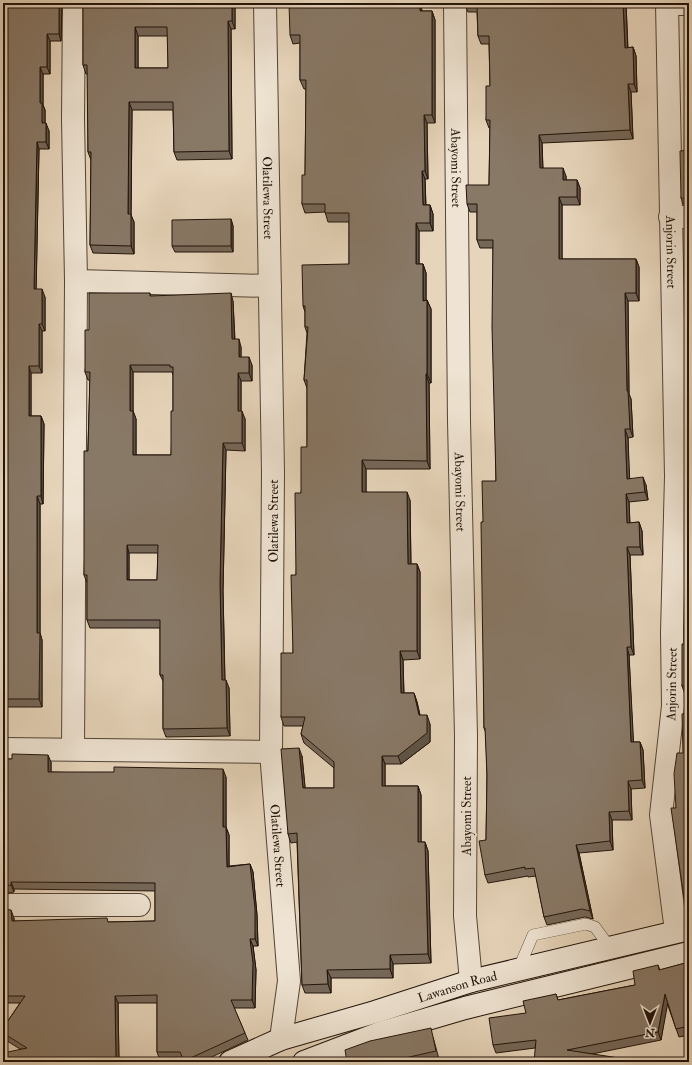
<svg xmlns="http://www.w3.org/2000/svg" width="692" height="1065" viewBox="0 0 692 1065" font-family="'IM FELL Double Pica',serif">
<rect width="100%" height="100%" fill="#e7d5bb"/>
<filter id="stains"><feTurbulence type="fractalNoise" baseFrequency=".005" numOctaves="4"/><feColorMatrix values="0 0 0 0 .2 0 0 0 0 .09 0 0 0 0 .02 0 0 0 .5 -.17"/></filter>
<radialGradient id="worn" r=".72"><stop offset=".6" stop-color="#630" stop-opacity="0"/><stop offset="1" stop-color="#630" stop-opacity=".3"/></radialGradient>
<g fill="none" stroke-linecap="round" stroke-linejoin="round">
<defs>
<path id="service" d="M518,970L533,935L586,924L595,927L611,949"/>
<g id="minor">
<path id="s1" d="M265,3L273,472L271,752L289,981L281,1039"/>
<path id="s2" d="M455,3L459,421L466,736L465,916L471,981"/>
<path id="s3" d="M667,3L676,476L672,633L673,706L661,815L676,931"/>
<path d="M667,4H689"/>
<path d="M670,217H689"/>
<path d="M76,281L270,286"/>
<path d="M3,749L271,752"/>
<path d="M73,749L76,281L73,119L74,3"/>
<path d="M3,905H139"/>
</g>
<g id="secondary">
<path id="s4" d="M230,1062L281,1039L375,1012L471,981L689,929"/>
<path d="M304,1062L380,1033L465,1008L689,953"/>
</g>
</defs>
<use href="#service" stroke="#524436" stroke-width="12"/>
<use href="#minor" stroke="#524436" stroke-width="24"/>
<use href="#secondary" stroke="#21130a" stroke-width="24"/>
<use href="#service" stroke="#efe4d3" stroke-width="11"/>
<use href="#minor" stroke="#efe4d3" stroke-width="22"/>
<use href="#secondary" stroke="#efe4d3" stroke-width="22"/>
</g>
<path fill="#756758" stroke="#21130a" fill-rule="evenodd" d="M3,3H62L61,41H50V74H43V105L45,110V123L49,131V149H39L36,289L45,297V331H42V373H31V416H41L44,424L43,504H40V633L42,640V707H3Z
M83,3H235V29H231L232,159L177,160L174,152L173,110H132L131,215L134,222V254L93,253L90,245L91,160L88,152V74H86L83,65ZM138,36H168V68H138Z
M416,3L417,4H420L422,11H432L435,20V123H427L428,179H425L426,205H430L433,214V231H419V264H423L426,273V300H427L431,309V383H429L430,469H366V492L410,500L411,564H417L420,572V659L403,660L404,693H414L417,702L420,715L430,724V742L401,764H385V786H418L421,795V842H425L428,851L431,963L393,964V978H331V993H305L302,985L297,842L291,843L288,834L302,756L305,788H334V768L304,743L301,734L303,726H284L281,717L293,653L296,575L301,493L307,447V388L304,380L307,333L305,327V312L303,306L349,264V222H328L325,212L305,213L302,204L305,175L306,89H304L300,80V43L293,44L290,35Z
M464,3H626L628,48L633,47L636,56L637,92H631L633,139L542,143L543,168L566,176V180H577L580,188V205H562V259H636L639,267V301H628L629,394L631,399L633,437L628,438L629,478L646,485L648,500L629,502L630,523L639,522L642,531L643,555H630L634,655H629L633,742H640L643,750L645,788L631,789L632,820H612L613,850L579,853L593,919L585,917L547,925L544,917L536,876L528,877V876L488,883L485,875L486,840L487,776L486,733L484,728L483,522L496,481L493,248H480L477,240V212H470L467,204L489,185L490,128H489L486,120L490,86L489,44H481L478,36L477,12H468Z
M689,150V205L683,204L681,198Z
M231,219L233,226V252H175L172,246Z
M689,275V331L687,325Z
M150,293V296L233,301L235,339L241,347V357L252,365V381H241V411L245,419V451L226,450L223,591L225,680L229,688L230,736L166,737L163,729V681L160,675V628H90L87,620V583L84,575L90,380H88L85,372L89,330ZM133,372H172L173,375V411L171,455H136V419L133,411ZM129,553H158L157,580H129Z
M689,644V694H685L682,686Z
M689,713V905L687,906L684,898L676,808L683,753Z
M3,759H12L51,762V772L226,777V827L229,835V866L250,864L253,872L257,915L258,946H253L256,970L255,1008H234L248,1040L201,1062H183L182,1059L160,1060L157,1052V1003H118L119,1062L20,1049L4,1039L3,1037V1028L20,1003H3V909L14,918V921L109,922L155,921V891L14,889V892L3,894Z
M689,962V1035L679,1037L667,1003L661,1040L592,1054L535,1048L496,1053L493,1045L526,1013L556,994L558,1000L635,985L658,965L660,970Z
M433,1037L439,1059L426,1062H347Z"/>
<path fill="#5f5447" stroke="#21130a" d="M59,3H62L61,41L59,34Z
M232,3H235V29L232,21Z
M623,3H626L628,56L625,48Z
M420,4L423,13L420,11Z
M432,11L435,20V123L432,115Z
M228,21L231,29L232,159L229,151Z
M135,27L138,36V76L135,68Z
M47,34L50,41V74L47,67Z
M633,47L636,56L637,92L634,84Z
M40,67L43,74V105L45,110V131L42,123L40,103Z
M628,84L631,92L633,139L630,130Z
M129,102L132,110L131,215L134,222V254L131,246L128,214Z
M424,115L427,123L428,179L425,171Z
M46,123L49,131V149L46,142Z
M539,135L542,143L543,176L540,168Z
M37,142L39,149L36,297L34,289Z
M563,168L566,176V188L563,180Z
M422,171L425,179L426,214L423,205Z
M577,180L580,188V205L577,197Z
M559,197L562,205V267L559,259Z
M430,205L433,214V231L430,223Z
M231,219L233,226V252L231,246Z
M416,223L419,231V273L416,264Z
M636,259L639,267V301L636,293Z
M423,264L426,273V309L423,301Z
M42,289L45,297V331L42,324Z
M231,293L233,301L235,347L232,339Z
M625,293L628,301L629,394L631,399L633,437L630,429L627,391Z
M427,300L431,309V383L427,374Z
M39,324L42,331V373L39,366Z
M239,339L241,347V365L239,357Z
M249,357L252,365V381L249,373Z
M130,365L133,372V411L136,419V463L133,455L130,411Z
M29,366L31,373V424L29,416Z
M238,373L241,381V419L238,411Z
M426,374L429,383L430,469L427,461Z
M242,411L245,419V451L242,443Z
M41,416L44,424L43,504L41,496Z
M625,429L628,438L630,487L627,479Z
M223,443L226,450L223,591L225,688L222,680L220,583Z
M362,460L366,469V501L362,492Z
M643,477L646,485L648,500L645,492Z
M407,492L410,500L411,573L408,564Z
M626,494L629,502L630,531L627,523Z
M37,496L40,504V633L42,640V707L39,699L37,633Z
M639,522L642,531L643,555L640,547Z
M127,545L129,553V588L127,580Z
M627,547L630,555L634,655L631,647Z
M417,564L420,572V659L417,651Z
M627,647L629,655L634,750L631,742Z
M400,651L403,660L404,702L401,693Z
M226,680L229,688L230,736L227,728Z
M414,693L417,702L422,724L419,715Z
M427,715L430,724V742L401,764L398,756Z
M640,742L643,750L645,788L642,780Z
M299,748L302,756L306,797L303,788Z
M48,755L51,762V779L48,772Z
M382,756L385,764V795L382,786Z
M223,769L226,777V835L223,827Z
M628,781L631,789L632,820L629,811Z
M418,786L421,795V851L418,842Z
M609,812L612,820L613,850L610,841Z
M226,827L229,835V874L227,867Z
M425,842L428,851L431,963L428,954Z
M576,845L579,853L593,919L590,911Z
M250,864L253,872L257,915L258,946L255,939Z
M11,882L14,889V892L11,885Z
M11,910L14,918V928L12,921Z
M250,939L253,946L256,970L255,1008L252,1000Z
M390,955L393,964V978L390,969Z
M327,970L331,978V993L328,984Z
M665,994L668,1002L661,1040L658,1032Z
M115,996L118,1003L119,1062H116Z"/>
<path fill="#887866" stroke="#21130a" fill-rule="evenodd" d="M3,3H59V34H47V67H40V103H42V123H46V142H37L34,289H42V324H39V366H29V416H41V496H37V633H40L39,699H3Z
M83,3H232V21H228L229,151L174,152L173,102H129L128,214H131V246L90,245L91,152H88L87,65H83ZM135,27H167L168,68H135Z
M289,3H416V4H420V11H432V115H424L425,171H422L423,205H430V223H416V264H423V301L427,300V374H426L427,461L362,460V492H407L408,564H417V651H400L401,693H414L419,715H427V733L398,756H382V786H418V842H425L428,954L390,955V969L327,970L328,984L302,985L297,833L288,834L281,749L299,748L303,788H334V762L301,734L305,717H281V653H293L291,575H296L295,493H301V447H307V380H304L308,327H305V306H303L302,265L349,264V213H325V204H302V175H305L306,80H300V35H290Z
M464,3H623L625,48L633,47L634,84H628L630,130L539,135L540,168H563V180H577V197H559V259H636V293H625L627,391H628L630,429H625L627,479L643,477L645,492L626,494L627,523L639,522L640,547H627L631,647H627L631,742H640L642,780L628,781L629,811L609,812L610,841L576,845L590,911L582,909L544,917L534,868L525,869V867L485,875L479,841L486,840L487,776L485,728H484L481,522H483L482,481H496L492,327L493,240H477V204H467L466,185H489L490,120H486V86H490L489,36H478L477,4H465Z
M689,21V58L688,22Z
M689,150V199L681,198L680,151Z
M231,219V246H172V220Z
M686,275H689V325H687Z
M89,293H150V296L231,293L232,339H239V357H249V373H238V411H242V443H223L220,583L222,680H226L227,728L163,729V675H160V620H87V575H84V451H88L90,372H85V330H89ZM130,365H170V367H173V411H171V455H133V411H130ZM127,545H158L157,580H127Z
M682,644H689V686H682Z
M689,713V897L684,898L671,808H676L674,774L677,753H683L682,714Z
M12,754L48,755V772H114V767L223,769V827H226L227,867L250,864L255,908V939H250L253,963L252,1000H231L245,1033L184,1061L180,1052H157V995L115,996L116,1062H3V1053L27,1048L3,1033V1028L25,996H3V909L11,910L12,921L107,918L108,922L155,921V883L11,882V885L3,886V759H12Z
M689,962V1026L676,1029L665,994L658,1032L567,1050L645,1062H534L536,1040L493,1045L489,1018L526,1013L523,1001L556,994L558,1000L635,985L633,971L658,965L659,970Z
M431,1028L436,1051L387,1062H347L345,1050L370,1041Z
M689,1057V1062H686L685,1058Z"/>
<g text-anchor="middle" stroke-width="4" stroke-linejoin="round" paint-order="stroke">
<g font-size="13" fill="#21130a" stroke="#efe4d3">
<text dy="5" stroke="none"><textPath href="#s2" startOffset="165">Abayomi Street</textPath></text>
<text dy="5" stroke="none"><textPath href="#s1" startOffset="195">Olatilewa Street</textPath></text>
<text dy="5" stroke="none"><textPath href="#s3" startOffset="249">Anjorin Street</textPath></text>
<text dy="5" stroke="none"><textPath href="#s2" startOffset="489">Abayomi Street</textPath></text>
<text transform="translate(273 521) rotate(-90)" y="5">Olatilewa Street</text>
<text transform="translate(671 684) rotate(-89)" y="5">Anjorin Street</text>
<text transform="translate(466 816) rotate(-90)" y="5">Abayomi Street</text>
<text dy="5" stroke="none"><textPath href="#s1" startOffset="843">Olatilewa Street</textPath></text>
<text dy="5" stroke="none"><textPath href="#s4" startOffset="240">Lawanson Road</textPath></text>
</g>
</g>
<rect width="692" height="1065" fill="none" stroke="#e7d5bb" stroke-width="16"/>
<rect x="4" y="4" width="684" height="1057" fill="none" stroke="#21130a" stroke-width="2"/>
<rect x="8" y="8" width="676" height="1049" fill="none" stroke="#21130a"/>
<g transform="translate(650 1023) rotate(180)" stroke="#efe4d3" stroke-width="3" paint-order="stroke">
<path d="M0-3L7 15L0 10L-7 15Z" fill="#21130a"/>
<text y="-6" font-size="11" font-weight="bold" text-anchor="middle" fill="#21130a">N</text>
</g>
<rect width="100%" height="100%" filter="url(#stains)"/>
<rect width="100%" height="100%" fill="url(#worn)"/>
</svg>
